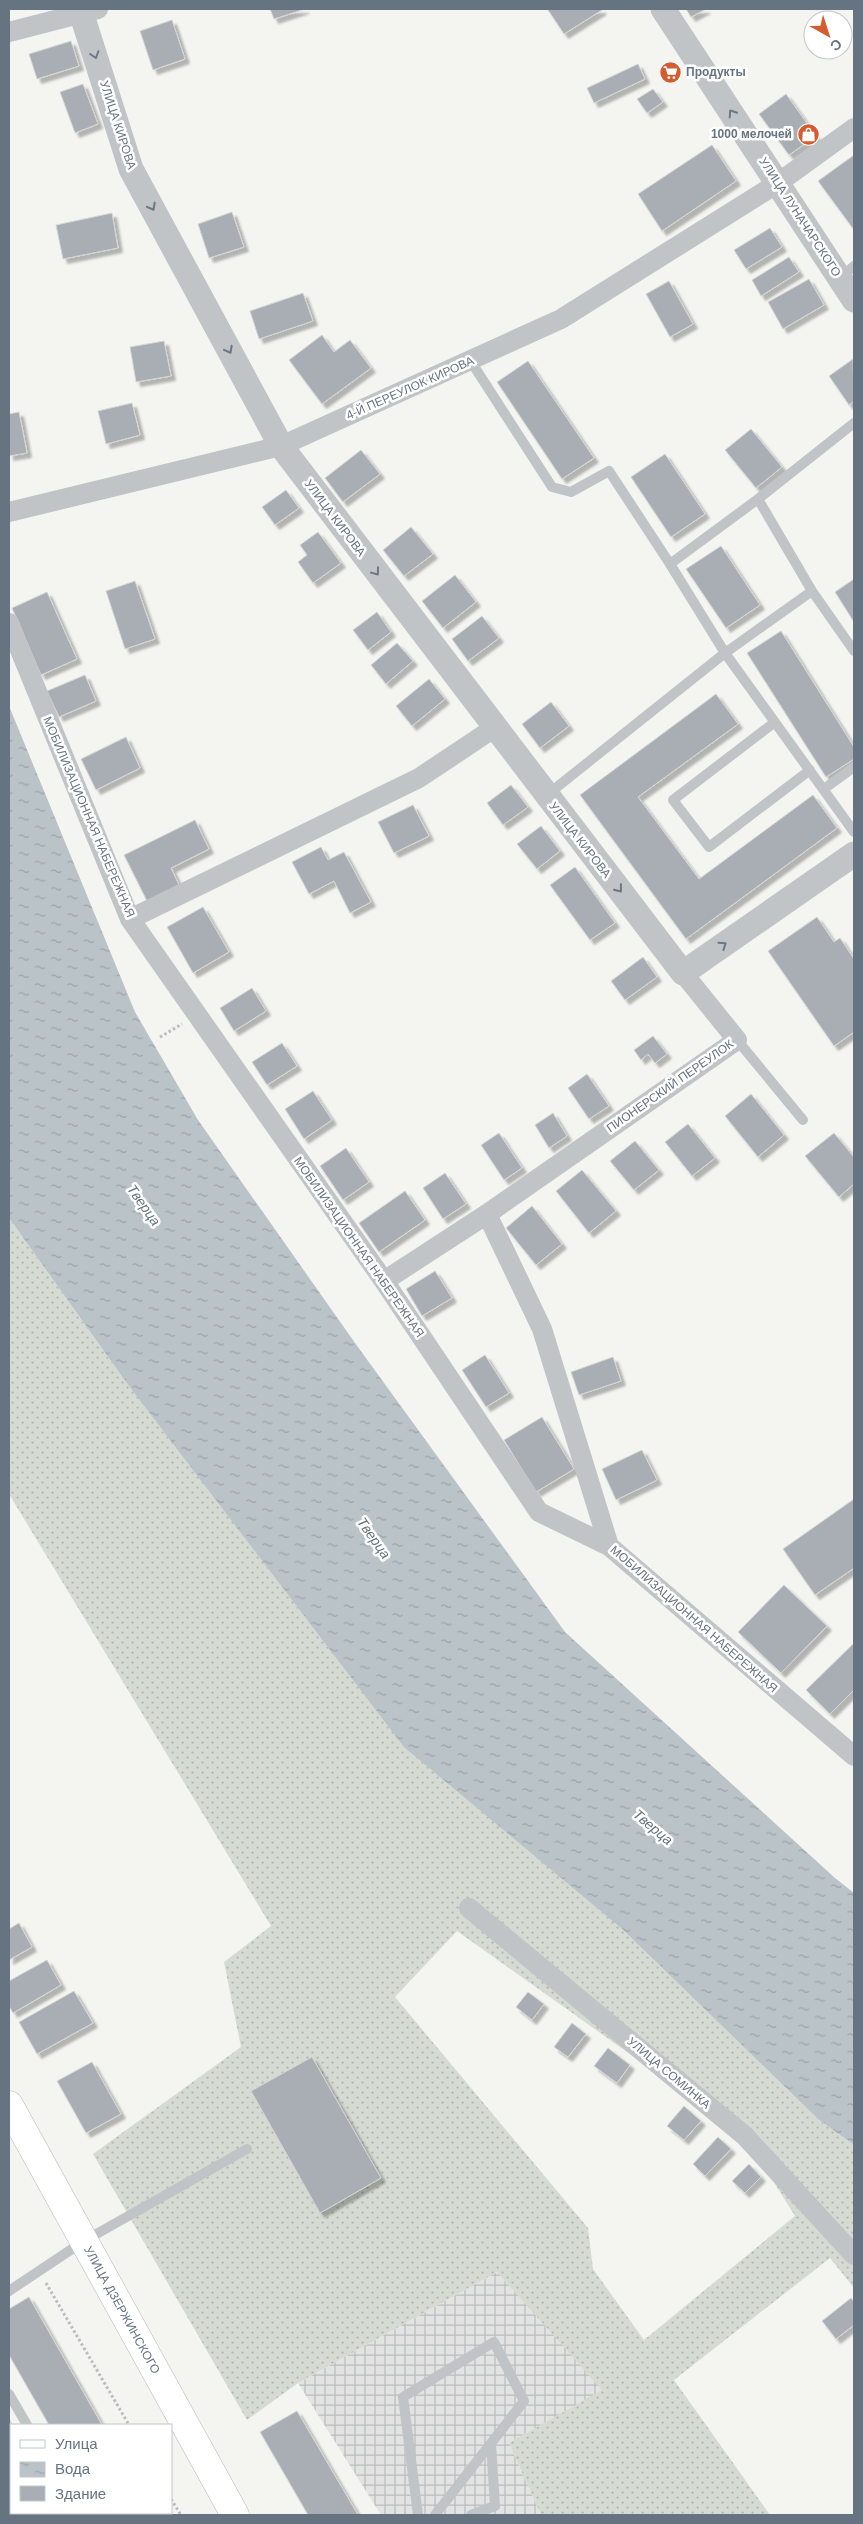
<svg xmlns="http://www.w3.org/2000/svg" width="863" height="2524" viewBox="0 0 863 2524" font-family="Helvetica,sans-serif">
<defs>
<pattern id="industrial-grid" width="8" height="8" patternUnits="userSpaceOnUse" patternTransform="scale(1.25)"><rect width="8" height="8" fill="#e2e3e2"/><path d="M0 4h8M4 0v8" fill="none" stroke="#bbbcbc"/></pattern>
<pattern id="grass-dots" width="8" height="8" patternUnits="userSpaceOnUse" patternTransform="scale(1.25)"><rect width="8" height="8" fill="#d5dbd2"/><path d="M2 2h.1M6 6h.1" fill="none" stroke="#b1b6b0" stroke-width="1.8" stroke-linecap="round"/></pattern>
<pattern id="forest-crowns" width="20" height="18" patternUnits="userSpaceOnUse" patternTransform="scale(1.25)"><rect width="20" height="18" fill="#d5dbd2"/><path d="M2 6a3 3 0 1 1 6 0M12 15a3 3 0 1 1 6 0" fill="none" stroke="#b1b6b0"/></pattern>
<pattern id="water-ripples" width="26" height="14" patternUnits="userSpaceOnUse" patternTransform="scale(1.25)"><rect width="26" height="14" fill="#bac3c8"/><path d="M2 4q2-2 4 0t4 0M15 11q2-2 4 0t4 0" fill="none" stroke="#9ba3a8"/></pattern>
<filter id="shadow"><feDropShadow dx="4.5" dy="4.5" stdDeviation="1" flood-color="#0004"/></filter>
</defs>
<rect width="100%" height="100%" fill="#f4f4f1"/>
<path fill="url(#industrial-grid)" d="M497,2272L603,2390L509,2443L541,2515H381L298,2383Z"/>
<path fill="url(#grass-dots)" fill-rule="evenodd" d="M9,1218L126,1382L621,1928L818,2119L854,2145V2288L830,2258L674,2380L770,2515H541L509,2443L602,2390L497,2272L298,2383L247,2420L93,2154L241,2047L224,1962L271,1926L9,1494ZM457,1931L745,2136L795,2216L644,2340L593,2269L588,2228L395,1997Z"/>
<path fill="url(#forest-crowns)" d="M9,2417L13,2425H11V2513H65L66,2515H9Z"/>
<path fill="url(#water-ripples)" d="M9,706L135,1012L198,1120L355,1343L565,1632L835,1878L854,1893V2145L818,2119L621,1928L404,1747L126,1382L9,1218Z"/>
<path fill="#a8aeb3" stroke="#d6d6d4" filter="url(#shadow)" d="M270,9H305L274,19Z
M550,9H601L602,10L564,34L548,10Z
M686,9H706L691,17Z
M172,20L185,59L153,70L140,31Z
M71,41L79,66L37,79L29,54Z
M638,64L645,79L594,103L587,88Z
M83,84L98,124L75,133L60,92Z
M653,89L663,102L647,113L637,99Z
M786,94L816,136L789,155L759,114Z
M712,145L736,181L662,231L638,194Z
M854,155V230L818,181Z
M232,212L244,247L209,258L198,224Z
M112,213L118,248L63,259L56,225Z
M770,228L782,247L746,269L734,250Z
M789,257L799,272L761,296L752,280Z
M809,279L824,305L783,329L768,302Z
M669,281L693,324L670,337L646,294Z
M303,293L313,321L259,339L250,311Z
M322,335L334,352L350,340L371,368L322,404L289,360Z
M164,341L171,376L136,382L130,347Z
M853,359L854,401L849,405L829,376Z
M528,361L594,458L562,479L497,382Z
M132,403L140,435L106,444L98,411Z
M19,412L27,453L9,456V414Z
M751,429L782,467L756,488L725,450Z
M361,450L380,474L343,502L325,478Z
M665,454L705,514L671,537L631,477Z
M286,490L299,508L275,525L262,507Z
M411,527L433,554L404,576L383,550Z
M318,532L341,563L313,583L298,562L307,555L300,545Z
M721,546L760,605L726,628L686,569Z
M455,575L476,602L443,628L422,601Z
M854,579V622L835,592Z
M135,581L155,639L125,649L106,591Z
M47,592L77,659L41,675L12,608Z
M377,612L391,632L368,650L353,630Z
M482,616L499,638L468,661L452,639Z
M781,631L854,747V759L826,777L747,653Z
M397,643L413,661L386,684L371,665Z
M85,675L96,701L59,717L47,691Z
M429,679L445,699L412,726L396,706Z
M716,694L738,724L638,797L699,879L813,795L837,828L686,939L580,795Z
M551,702L569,726L540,748L522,724Z
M126,737L140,768L96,790L81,759Z
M511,785L528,807L503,825L487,803Z
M413,805L429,836L394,853L378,822Z
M195,820L209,849L171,868L179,885L147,901L124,855Z
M541,826L560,851L537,869L517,844Z
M321,847L328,860L344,852L371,902L350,913L334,881L309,894L292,862Z
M575,867L615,923L590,940L550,885Z
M203,907L229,952L193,973L167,927Z
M817,917L834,942L840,938L854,959V1032L834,1046L768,951Z
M643,957L657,977L625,1000L611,981Z
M252,988L266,1011L234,1031L220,1008Z
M653,1036L667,1054L655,1063L648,1054L641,1060L634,1050Z
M282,1043L297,1066L267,1085L252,1062Z
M587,1074L609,1106L589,1119L568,1088Z
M313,1091L332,1120L304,1139L285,1109Z
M751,1094L784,1135L758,1157L725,1116Z
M553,1113L567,1136L549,1148L535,1125Z
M688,1124L715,1158L692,1176L665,1142Z
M499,1133L522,1168L504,1180L481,1145Z
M834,1133L854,1157V1184L839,1197L805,1156Z
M635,1141L659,1170L634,1190L610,1161Z
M346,1148L369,1182L343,1200L320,1166Z
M582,1170L616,1211L589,1233L556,1191Z
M445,1173L466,1204L443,1219L423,1188Z
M405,1191L425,1220L379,1252L359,1223Z
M532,1206L562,1244L536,1265L506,1228Z
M435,1271L452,1298L422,1316L406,1289Z
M485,1355L509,1393L486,1407L462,1370Z
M613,1357L621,1381L579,1395L571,1372Z
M542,1417L574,1469L536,1492L504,1440Z
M642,1450L657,1480L616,1500L602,1469Z
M854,1499V1568L815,1595L783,1549Z
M784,1585L827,1626L781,1673L738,1632Z
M854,1643V1690L830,1714L806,1690Z
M19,1923L32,1947L9,1960V1929Z
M47,1960L61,1985L13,2013L9,2006V1981Z
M74,1991L93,2023L37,2054L19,2022Z
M528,1992L544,2004L532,2020L516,2007Z
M572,2023L586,2034L568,2057L554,2047Z
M608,2048L630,2065L617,2083L594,2066Z
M312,2057L381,2178L320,2213L251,2091Z
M92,2062L121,2114L86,2133L57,2081Z
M684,2106L701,2121L684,2140L667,2126Z
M718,2137L731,2149L705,2176L693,2164Z
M749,2164L761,2177L745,2193L732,2181Z
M29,2297L102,2425H49L9,2355V2309Z
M851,2298L854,2302V2325L836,2339L822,2321Z
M297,2411L358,2515H308L260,2432Z
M99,2513H152L153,2515H100Z"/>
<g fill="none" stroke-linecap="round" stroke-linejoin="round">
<defs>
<g id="secondary">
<path id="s1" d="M9,2105L235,2515"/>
</g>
</defs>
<use href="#secondary" stroke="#b3b7bb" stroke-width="29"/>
<path stroke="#babcbe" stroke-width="3" stroke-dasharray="2.5 2.5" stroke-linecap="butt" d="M160,1037L182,1024
M46,2283L129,2425
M171,2499L181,2515"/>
<path stroke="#c0c4c7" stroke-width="10" d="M840,278L854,266
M470,360L552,487L571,492L609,471L670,564
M758,499L670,564L725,653L812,591L758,499L854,423
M812,591L854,651
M775,722L673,800L709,847L810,770
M824,789L854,767
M547,795L725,653L854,832
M737,1040L803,1120
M9,2291L84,2241L247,2149
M9,2394L27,2425
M80,2513L81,2515
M418,2515L403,2397L494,2342L524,2401L435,2515
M471,2515L495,2506L491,2444"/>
<path stroke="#c0c4c7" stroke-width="20" d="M9,32L98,9
M9,512L281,446L561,319L778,183L854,128
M9,623L130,919L384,1281L539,1512L609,1546L854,1756
M130,919L419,778L494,728
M487,1214L542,1329L609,1546
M384,1281L487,1214L737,1040L683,973
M469,1908L745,2136L854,2255"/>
<path stroke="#c0c4c7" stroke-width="25" d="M80,9L131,169L281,446L683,973L854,854
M663,9L854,300"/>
<use href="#secondary" stroke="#fff" stroke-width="28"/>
</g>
<defs><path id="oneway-chevron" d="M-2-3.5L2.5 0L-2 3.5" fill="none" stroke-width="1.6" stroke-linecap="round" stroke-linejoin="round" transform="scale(1.25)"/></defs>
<g stroke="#6a7784">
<use href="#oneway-chevron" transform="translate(95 55) rotate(72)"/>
<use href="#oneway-chevron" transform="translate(732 113) rotate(-123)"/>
<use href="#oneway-chevron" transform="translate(152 207) rotate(62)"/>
<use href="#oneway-chevron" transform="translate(229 350) rotate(62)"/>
<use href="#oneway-chevron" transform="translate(376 572) rotate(53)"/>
<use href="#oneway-chevron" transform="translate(619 889) rotate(52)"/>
<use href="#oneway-chevron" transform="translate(723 945) rotate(-35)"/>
</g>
<defs>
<symbol id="supermarket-disc" viewBox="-11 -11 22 22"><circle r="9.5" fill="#d45c31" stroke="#fff"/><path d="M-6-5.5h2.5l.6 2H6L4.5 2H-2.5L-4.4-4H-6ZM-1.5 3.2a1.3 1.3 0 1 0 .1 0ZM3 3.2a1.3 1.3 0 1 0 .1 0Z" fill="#fff"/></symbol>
<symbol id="shop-disc" viewBox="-11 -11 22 22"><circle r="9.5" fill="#d45c31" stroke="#fff"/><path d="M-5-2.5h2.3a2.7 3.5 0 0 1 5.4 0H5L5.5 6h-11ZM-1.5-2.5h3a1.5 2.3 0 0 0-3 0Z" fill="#fff"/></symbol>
</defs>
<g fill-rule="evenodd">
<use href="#supermarket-disc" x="658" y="60" width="25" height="25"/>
<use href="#shop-disc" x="796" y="122" width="25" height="25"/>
</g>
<g text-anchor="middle" stroke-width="5" stroke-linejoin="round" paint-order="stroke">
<g font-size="12" font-weight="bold" fill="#667380" stroke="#fff" text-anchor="start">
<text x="686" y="76">Продукты</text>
<text x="792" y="138" text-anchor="end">1000 мелочей</text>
</g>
<g font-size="12" fill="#667380" stroke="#fff">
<text transform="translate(118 125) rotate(72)" y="4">УЛИЦА КИРОВА</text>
<text transform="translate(800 217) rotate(57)" y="4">УЛИЦА ЛУНАЧАРСКОГО</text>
<text transform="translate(410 388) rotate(-24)" y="4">4-Й ПЕРЕУЛОК КИРОВА</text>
<text transform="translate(335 518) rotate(53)" y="4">УЛИЦА КИРОВА</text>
<text transform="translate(89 817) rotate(67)" y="4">МОБИЛИЗАЦИОННАЯ НАБЕРЕЖНАЯ</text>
<text transform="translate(580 840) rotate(52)" y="4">УЛИЦА КИРОВА</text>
<text transform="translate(670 1086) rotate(-35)" y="4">ПИОНЕРСКИЙ ПЕРЕУЛОК</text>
<text transform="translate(359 1247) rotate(55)" y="4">МОБИЛИЗАЦИОННАЯ НАБЕРЕЖНАЯ</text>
<text transform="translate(694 1619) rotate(41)" y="4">МОБИЛИЗАЦИОННАЯ НАБЕРЕЖНАЯ</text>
<text transform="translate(669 2073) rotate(40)" y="4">УЛИЦА СОМИНКА</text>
<text dy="4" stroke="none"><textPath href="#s1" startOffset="234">УЛИЦА ДЗЕРЖИНСКОГО</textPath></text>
</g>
<g font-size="14" font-style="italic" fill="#62747d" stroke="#fff">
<text transform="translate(144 1205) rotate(55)" y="5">Тверца</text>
<text transform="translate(374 1538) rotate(55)" y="5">Тверца</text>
<text transform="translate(653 1827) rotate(40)" y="5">Тверца</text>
</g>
</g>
<rect width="863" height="2524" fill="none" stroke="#667380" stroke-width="20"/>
<rect x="10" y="2424" width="162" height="90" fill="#ffffff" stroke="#c2c7cc"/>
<rect x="20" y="2440" width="25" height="8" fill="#ffffff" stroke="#c2c7cc"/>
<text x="55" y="2449" font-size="15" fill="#667380">Улица</text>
<rect x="20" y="2462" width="25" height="15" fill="url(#water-ripples)" stroke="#c2c7cc"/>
<text x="55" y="2474" font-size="15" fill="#667380">Вода</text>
<rect x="20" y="2486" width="25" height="15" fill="#a8aeb3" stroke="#c2c7cc"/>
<text x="55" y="2499" font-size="15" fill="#667380">Здание</text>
<g transform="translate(828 35) rotate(141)"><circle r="24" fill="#ffffff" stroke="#c2c7cc"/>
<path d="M0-4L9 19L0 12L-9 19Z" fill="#d45c31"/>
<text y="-8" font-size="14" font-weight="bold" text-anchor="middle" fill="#667380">С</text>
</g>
</svg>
